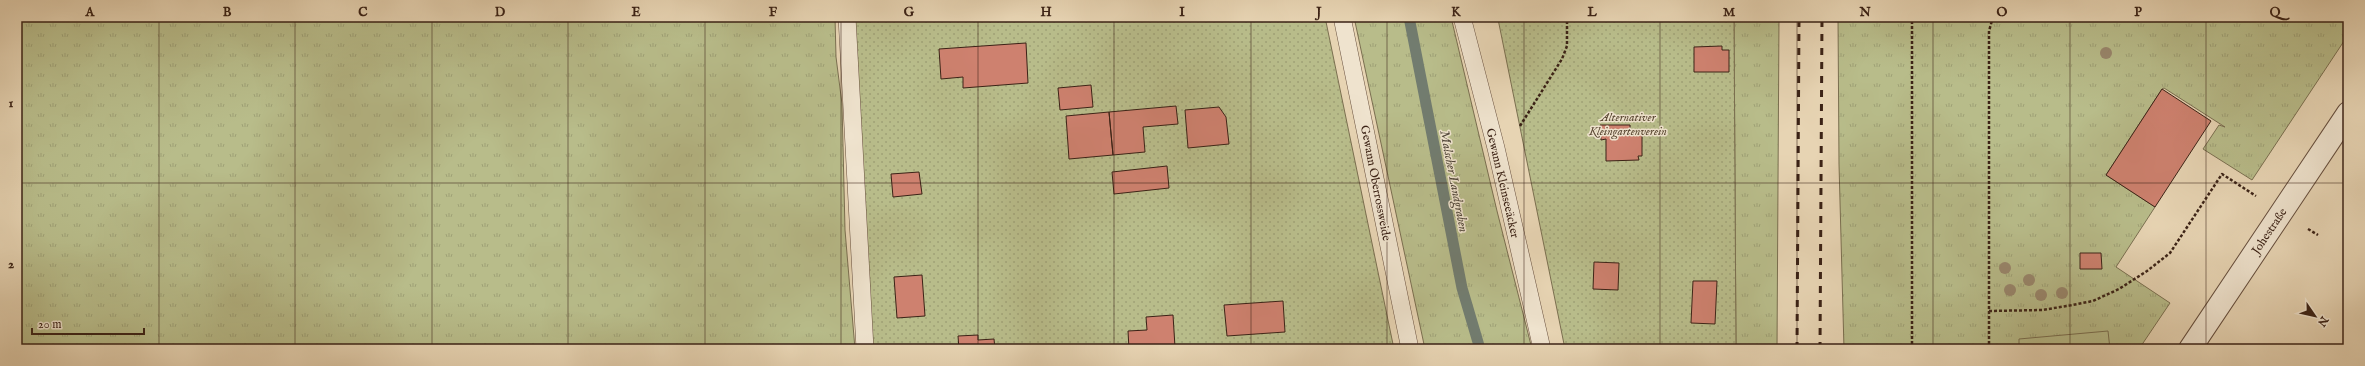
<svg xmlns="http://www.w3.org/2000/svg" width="2365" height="366" viewBox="0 0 2365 366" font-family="'IM FELL English',serif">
<defs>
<pattern id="grass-tufts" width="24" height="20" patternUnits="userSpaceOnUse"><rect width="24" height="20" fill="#b8bc8a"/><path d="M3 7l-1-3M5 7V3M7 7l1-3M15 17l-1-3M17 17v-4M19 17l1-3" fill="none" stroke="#9fa176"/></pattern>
<pattern id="park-dots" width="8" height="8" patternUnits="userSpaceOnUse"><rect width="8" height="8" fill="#b8bc8a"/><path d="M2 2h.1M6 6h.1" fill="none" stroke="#9fa176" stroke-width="1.8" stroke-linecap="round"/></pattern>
</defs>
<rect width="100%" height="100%" fill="#e7d4b3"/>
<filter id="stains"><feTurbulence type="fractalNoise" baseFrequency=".005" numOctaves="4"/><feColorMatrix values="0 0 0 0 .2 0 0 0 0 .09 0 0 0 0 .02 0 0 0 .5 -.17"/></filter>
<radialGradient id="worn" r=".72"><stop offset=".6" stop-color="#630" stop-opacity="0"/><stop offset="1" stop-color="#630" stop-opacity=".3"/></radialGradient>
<path fill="url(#grass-tufts)" stroke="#7a6f50" d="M17,17H835L836,57L842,104L845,230L855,349H17Z
M1354,17H1451L1497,211L1532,349H1425Z
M1734,17H1779L1777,349H1736Z
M1838,17H2348V35L2252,180L2203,149L2219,125L2225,127L2164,88L2162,89L2106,175L2155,207L2116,267L2170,303L2139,349H1844L1839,164Z"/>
<path fill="url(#park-dots)" stroke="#7a6f50" d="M854,17H1325L1394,349H872Z
M1494,17H1734L1736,349H1565L1498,19Z"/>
<path fill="#b8bc8a" stroke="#7a6f50" d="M2108,331L2110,349H2019V339Z"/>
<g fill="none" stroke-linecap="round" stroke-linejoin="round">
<path stroke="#727c6f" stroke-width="11" d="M1409,17L1462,288L1480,349"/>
</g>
<path fill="#ce816f" stroke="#3b2216" d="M1026,43L1028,83L963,88V77L941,79L939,49Z
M1722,46V50H1729V72H1694V47Z
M1091,85L1093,107L1060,110L1058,88Z
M2162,89L2211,121L2155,207L2106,175Z
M1176,106L1178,124L1143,127L1145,152L1113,155L1109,112Z
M1219,107L1226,117L1229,144L1188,148L1185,110Z
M1109,112L1113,155L1069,159L1066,116Z
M1600,125H1630V131H1642V156H1638L1639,160L1606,161V139L1601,140Z
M1167,166L1169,188L1114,194L1112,172Z
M919,172L922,194L893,197L891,174Z
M2080,253H2101L2102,269H2080Z
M1594,262L1619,263L1618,290L1593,289Z
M922,275L925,316L897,318L894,277Z
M1693,281H1717L1715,324L1691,323Z
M1283,301L1285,332L1227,336L1224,305Z
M1173,315L1175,347L1129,349L1128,331L1147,330L1146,317Z
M978,335V340L994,339L995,349H959L958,336Z"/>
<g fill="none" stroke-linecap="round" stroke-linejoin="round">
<defs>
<path id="service" d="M847,17L865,349
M1342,17L1410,349
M1462,17L1496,148L1542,349"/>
<path id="minor" d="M2190,349L2348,113"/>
</defs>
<use href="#service" stroke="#664e3d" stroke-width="18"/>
<use href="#minor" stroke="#664e3d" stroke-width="24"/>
<path stroke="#3b2216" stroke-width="2.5" stroke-dasharray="3 2" stroke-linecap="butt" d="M1520,126L1562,59L1567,46V17
M2308,229L2318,235
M1989,311L2042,310L2067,306L2093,301L2119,289L2147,271L2170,253L2222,174L2256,196
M1912,349V17
M1989,349V31L1993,17"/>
<use href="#service" stroke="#efe3ce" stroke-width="17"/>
<use href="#minor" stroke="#efe3ce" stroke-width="22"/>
<path stroke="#3b2216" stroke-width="3" stroke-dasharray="7 7" stroke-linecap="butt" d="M1797,349L1799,17
M1820,349L1822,17"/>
</g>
<g fill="#99876d">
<circle cx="2106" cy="53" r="6"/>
<circle cx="2005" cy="268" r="6"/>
<circle cx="2029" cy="280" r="6"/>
<circle cx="2010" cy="290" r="6"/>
<circle cx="2062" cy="293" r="6"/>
<circle cx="2041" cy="295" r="6"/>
</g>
<path fill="none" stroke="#3b2216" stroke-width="1" stroke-opacity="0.55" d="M159,17V349M295,17V349M432,17V349M568,17V349M705,17V349M841,17V349M978,17V349M1114,17V349M1251,17V349M1387,17V349M1524,17V349M1660,17V349M1797,17V349M1933,17V349M2070,17V349M2206,17V349M17,183H2348"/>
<g text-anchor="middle" stroke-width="3" stroke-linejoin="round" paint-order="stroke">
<g font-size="12" font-style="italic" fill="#5a4833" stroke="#efe3ce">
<text x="1628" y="121">Alternativer<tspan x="1628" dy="14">Kleingartenverein</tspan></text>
</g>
<g font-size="12" fill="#3b2216" stroke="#efe3ce">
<text transform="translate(1376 183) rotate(79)" y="4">Gewann Oberrossweide</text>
<text transform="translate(1503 183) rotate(77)" y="4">Gewann Kleinseeäcker</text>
<text transform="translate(2269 231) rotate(-56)" y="4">Johestraße</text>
</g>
<g font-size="13" font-style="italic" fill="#52483b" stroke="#efe3ce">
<text transform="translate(1455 181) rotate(79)" y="5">Malscher Landgraben</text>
</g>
</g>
<rect width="2365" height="366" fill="none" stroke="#e7d4b3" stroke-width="44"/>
<g transform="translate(2315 316) rotate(124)" stroke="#efe3ce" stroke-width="3" paint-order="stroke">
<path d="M0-3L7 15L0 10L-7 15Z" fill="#3b2216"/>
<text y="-6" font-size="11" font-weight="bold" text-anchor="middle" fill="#3b2216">N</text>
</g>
<path d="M32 328v6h112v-6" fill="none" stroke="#3b2216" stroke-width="2"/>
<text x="38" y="328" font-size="12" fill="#3b2216" stroke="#efe3ce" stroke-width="3" paint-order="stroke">20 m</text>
<rect x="22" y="22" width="2321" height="322" fill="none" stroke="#3b2216" stroke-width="1.5"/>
<g font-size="13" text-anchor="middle" font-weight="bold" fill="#3b2216">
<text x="90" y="16">A</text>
<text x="227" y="16">B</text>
<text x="363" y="16">C</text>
<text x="500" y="16">D</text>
<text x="636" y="16">E</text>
<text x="773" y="16">F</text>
<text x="909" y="16">G</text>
<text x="1046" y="16">H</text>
<text x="1182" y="16">I</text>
<text x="1319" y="16">J</text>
<text x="1456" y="16">K</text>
<text x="1592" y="16">L</text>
<text x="1729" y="16">M</text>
<text x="1865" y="16">N</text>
<text x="2002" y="16">O</text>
<text x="2138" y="16">P</text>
<text x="2275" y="16">Q</text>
<text x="11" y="107">1</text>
<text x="11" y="268">2</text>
</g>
<rect width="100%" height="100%" filter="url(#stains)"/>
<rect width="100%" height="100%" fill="url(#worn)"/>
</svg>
